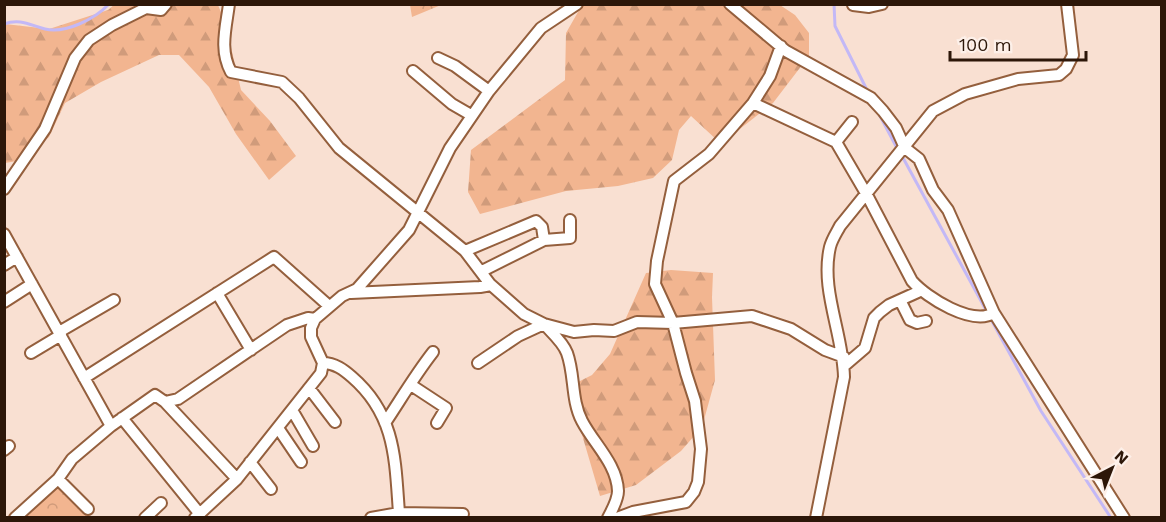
<svg xmlns="http://www.w3.org/2000/svg" width="1166" height="522" viewBox="0 0 1166 522" font-family="'Work Sans',sans-serif">
<defs>
<pattern id="forest-firs" width="22" height="20" patternUnits="userSpaceOnUse" patternTransform="scale(1.5)"><rect width="22" height="20" fill="#f2b590"/><path d="M5 1l3.5 6h-7zM16 11l3.5 6h-7z" fill="#d09b7b"/></pattern>
<pattern id="park-crowns" width="20" height="18" patternUnits="userSpaceOnUse" patternTransform="scale(1.5)"><rect width="20" height="18" fill="#f2b590"/><path d="M2 6a3 3 0 1 1 6 0M12 15a3 3 0 1 1 6 0" fill="none" stroke="#d09b7b"/></pattern>
</defs>
<rect width="100%" height="100%" fill="#f9e0d2"/>
<path fill="url(#forest-firs)" d="M115,4L218,5L225,22L241,90L270,121L296,156L269,180L236,134L209,87L179,55H159L101,82L65,103L49,137L23,160L5,163V24L49,29L108,10Z
M582,5H780L795,15L809,33V56L773,103L736,132L719,142L691,116L679,130L672,160L653,178L618,186L566,191L480,214L468,192L471,150L565,80L566,33Z
M671,270L713,273L712,297L715,380L702,427L681,451L636,485L600,496L568,387L592,375L610,354L646,273Z"/>
<path fill="url(#park-crowns)" d="M410,5V4L441,5L412,17Z
M58,479L91,517L15,518Z"/>
<g fill="none" stroke-linecap="round" stroke-linejoin="round">
<path stroke="#c3b8f6" stroke-width="3" d="M834,4L835,26L868,92
M4,24C20,18 30,25 45,29C65,34 95,19 109,4
M879,114L898,150
M902,156L1041,411L1111,518"/>
<defs>
<path id="minor" d="M229,4C226,28 219,50 231,72L282,82L299,98L339,148L465,251L490,284L524,314L544,324L574,332L594,330L614,331L637,322L673,323L752,316L791,329L825,350L844,357
M730,4L786,51L871,98L883,111L896,128L905,148L919,159L933,190L948,210L994,313L1124,518
M853,5L869,7L882,4
M438,58L455,66L489,91
M413,71L452,104L471,115
M753,103L836,142L867,195L912,281C927,298 972,326 994,313
M836,142L852,122
M4,189L45,129L75,58L89,40L112,25L146,8L161,10L166,4
M4,234L111,426
M465,251L536,221L542,227L544,240
M4,265L17,257
M482,271L544,240L570,238V220
M217,293L251,350
M351,293L480,287L491,285
M900,300L910,320L917,323L926,321
M4,302L32,284
M544,324C551,332 563,342 567,353C575,375 571,400 582,421C594,444 617,464 618,491C618,500 612,510 608,518
M59,332L114,300
M31,353L61,335
M323,363C335,363 344,370 352,377C396,415 395,460 399,513
M478,363L518,336L544,324
M844,366L865,348L874,318L880,312L889,305L920,291
M84,378L274,257L329,306
M411,385L446,408L437,423
M309,388L335,422
M165,402L178,399L287,325L308,318L315,319
M292,410L313,446
M122,418L199,513
M385,423C401,399 415,375 433,352
M278,428L301,462
M4,450L9,446
M250,462L271,489
M58,479L88,509
M15,518L58,479L72,459L111,426L155,395L165,402L237,479
M145,518L161,503
M195,518L237,479L321,373L323,363L311,337V328L315,319L342,296L357,289L409,230L450,148L489,91L541,28L577,4
M371,518L399,513L463,514
M617,518L633,512L686,502L694,492L698,482L701,449L695,401L686,373L673,323L655,284L657,261L674,181L709,154L753,103L770,76L781,46
M816,518L844,377C843,333 820,290 830,247C832,239 837,232 840,226L933,111L965,94L1018,79L1059,75L1066,69L1073,55L1067,4"/>
</defs>
<use href="#minor" stroke="#945f3d" stroke-width="14"/>
<use href="#minor" stroke="#fff" stroke-width="10"/>
</g>
<rect width="1166" height="522" fill="none" stroke="#2d1709" stroke-width="12"/>
<g transform="translate(1112 468) rotate(42)" stroke="#fdf0e9" stroke-width="4.5" paint-order="stroke">
<path d="M0-4.5L10 22L0 15L-10 22Z" fill="#2d1709"/>
<text y="-9" font-size="16" font-weight="bold" text-anchor="middle" fill="#2d1709">N</text>
</g>
<path d="M950 51v9h136v-9" fill="none" stroke="#2d1709" stroke-width="3"/>
<text x="959" y="51" font-size="18" fill="#2d1709" stroke="#fdf0e9" stroke-width="4.5" paint-order="stroke">100 m</text>
</svg>
